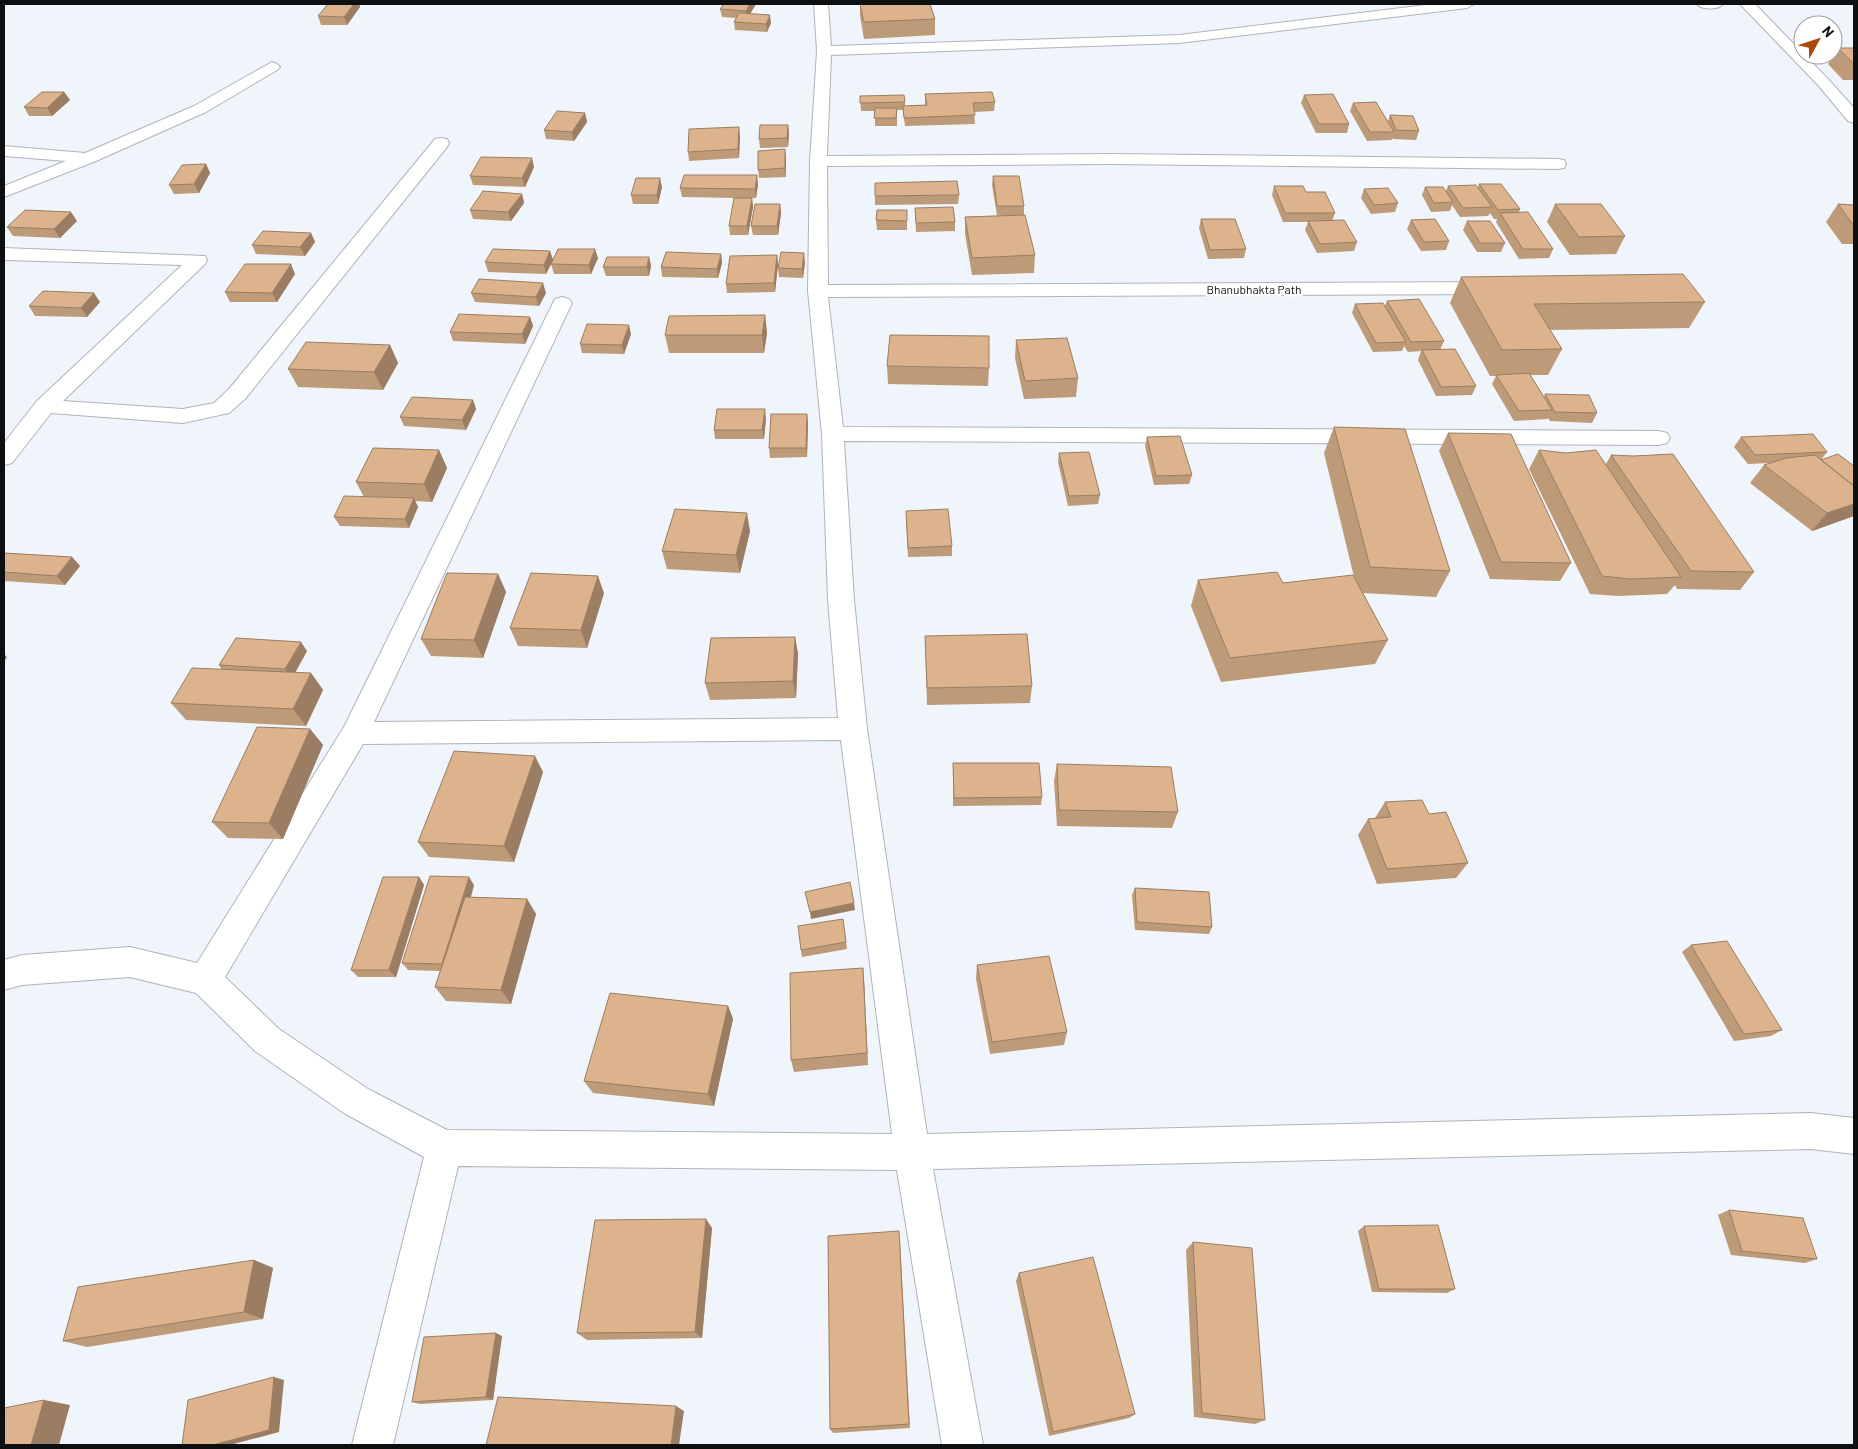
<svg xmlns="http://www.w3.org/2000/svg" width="1858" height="1449" viewBox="0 0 1858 1449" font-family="Barlow,sans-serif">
<rect width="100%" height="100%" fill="#f0f4fb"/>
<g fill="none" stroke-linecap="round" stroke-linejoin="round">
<defs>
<path id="minor" d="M814,4H828L831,46L1179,35L1434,4H1474L1467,8L1179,43L831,55L827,156L1109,154L1558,159L1564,160L1566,164L1564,168L1558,169L1109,164L827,166L828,285L1494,282L1501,284L1504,288L1501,292L1494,294L828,297L843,427L1659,431L1667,433L1670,438L1667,443L1659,445L844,441L854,600L867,729L927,1134L1811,1113L1854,1118V1154L1811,1149L933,1169L983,1445H942L897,1170L458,1166L393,1445H352L424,1157L344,1113L255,1051L196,993L130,977L22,985L4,990V960L22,955L130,947L197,963L344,727L555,299L562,297L569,299L572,303L374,722L838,718L828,600L822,434L808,291L810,161L817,51ZM841,740L892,1134L447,1130L368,1089L279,1029L225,977L363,744Z
M1697,4H1723C1718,10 1702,10 1697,4Z
M1740,4H1755L1828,79L1854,108V123L1848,121L1818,85Z
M272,62L277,64L280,67L277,70L206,112L96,161L4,197V186L66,161L4,156V146L85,153L194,106Z
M441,138L447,139L449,143L447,147L245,399L229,413L183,423L51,413L12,463L4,465V443L37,401L182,265L4,260V248L205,256L207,260L205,264L63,401L183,409L214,403L229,389L435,139Z"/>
</defs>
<use href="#minor" stroke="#afb3ba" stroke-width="2"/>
<use href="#minor" fill="#fff" fill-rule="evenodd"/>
</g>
<path fill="#bd9a78" d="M328,4H359L360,7L347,25H321L318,16Z
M724,4H756L750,14L771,23L767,32L735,30L734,22L736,18L722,17L720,9Z
M860,4H930L935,19V35L864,39L860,16Z
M1838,48H1854V80H1843L1828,64Z
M64,92L70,100L52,116H29L24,107Z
M925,94L995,102L994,111L974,112L975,124L905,126L903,110H897V126H875V111H861L860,96L905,102V106L925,105Z
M1304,95L1349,124L1347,133H1316L1301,103Z
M1353,103L1388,121L1390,115L1419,131L1416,140L1393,139L1392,138V140L1367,141L1350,111Z
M585,113L587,122L574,141L546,139L544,130Z
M788,125L789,134L788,147L760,148L759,139Z
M740,136L739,158L689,161L688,152Z
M785,149L786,177L759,178L758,170Z
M206,164L210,173L199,193L174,194L169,185Z
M534,167L525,187L473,185L470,176Z
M993,176L1024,206V215L1035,255L1034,273L972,275L965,234V217L1013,215H997L992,185Z
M875,183L959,195L958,204L875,205Z
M758,184L756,198H752L753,207L748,235H730L729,226L736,198L682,197L680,188Z
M1479,184L1520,209L1519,212L1553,249L1549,258L1519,259L1496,222L1497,219H1494L1490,213L1488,216L1460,217L1452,205L1450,211L1431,212L1422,195L1425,187L1446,191L1448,186L1478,188Z
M1274,186L1306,192L1335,213L1332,221L1357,242L1354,251L1317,253L1305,230L1308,222H1283L1272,195Z
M662,187L658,204H633L631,195Z
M1364,189L1398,203L1395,212L1371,214L1361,198Z
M522,194L524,203L511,221L473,219L470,210Z
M780,204L781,213L778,235H753L751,226Z
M1555,204L1625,236L1616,254L1570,255L1547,222Z
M1838,204L1854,205V244H1842L1826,222Z
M915,208L955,222V231L916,232Z
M907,210V230H877L876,220Z
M1201,219L1246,249L1244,258L1208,259L1199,228Z
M1411,220L1449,241L1446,250L1421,251L1407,229Z
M77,221L60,238L13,236L7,227Z
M1467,221L1505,243L1501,252H1477L1463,230Z
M311,233L315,242L305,256L256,254L252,245Z
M550,251L553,260L546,274L488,272L485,262Z
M721,254L722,263L718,278L662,277L661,267Z
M777,255L778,264L775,292L727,293L726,284Z
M649,257L651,266L649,276H606L603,267Z
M598,258L591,274H554L551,264Z
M805,262L803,278L779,277L778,268Z
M295,274L277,302H230L225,292Z
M1461,277L1705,302L1689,328L1550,330L1562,349L1548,375H1530L1544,397L1545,394L1597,413L1592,423L1550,421L1548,418L1547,419L1514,421L1492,384L1496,376H1490L1450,303Z
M471,293H546L539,306L475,302Z
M1387,301L1444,341L1440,350L1476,386L1472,395L1436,396L1418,360L1421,351L1408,352L1404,346L1402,351L1373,352L1352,313L1355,304L1385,306Z
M100,302L87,317L35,316L29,306Z
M765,315L767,333L764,353H669L665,335Z
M530,317L533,326L525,344L453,341L450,332Z
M631,334L624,354L582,353L580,344Z
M1016,340L1078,378L1076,397L1024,399L1015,358Z
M390,345L398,363L383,390L298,387L288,369Z
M887,366L989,368L988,386L888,384Z
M473,400L476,409L466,430L404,426L400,417Z
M807,414L808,423L807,457L770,458L769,448Z
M766,418L764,439H715L714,430Z
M1334,427L1450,571L1436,597L1363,593L1388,640L1375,664L1221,682L1191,606L1198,580L1283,583L1354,577L1324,453Z
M1448,433L1571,563L1560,581L1490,579L1439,451Z
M1147,437L1192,475L1189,484L1154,485L1145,446Z
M1741,437L1827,452L1821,460L1854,516L1812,531L1750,483L1764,465L1769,463L1748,464L1734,447Z
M439,450L447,468L432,502L415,501L418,507L409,528L340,526L334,517L364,497L356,482Z
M1539,450L1606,464L1611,455L1754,572L1740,590L1677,589L1675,585L1667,594L1618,596L1590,594L1529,469Z
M1059,453L1100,495L1098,504L1068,506L1058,462Z
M906,520L952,546V556L908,557Z
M750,531L740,573L667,569L662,551Z
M4,553L72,557L80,566L65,585L4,581Z
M498,574L506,592L483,658L431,656L421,639Z
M604,593L587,648L518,646L510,628Z
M925,636L1032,686L1030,703L927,705Z
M795,637L798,654L796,698L710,700L705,683Z
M307,651L295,673H311L323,690L306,726L186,720L171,703L222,670L219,665Z
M310,729L323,745L283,839L228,838L212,822Z
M953,763L1042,797L1041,805L953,806Z
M1057,764L1178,812L1172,828L1057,826L1054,781Z
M543,772L514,862L429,857L418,842Z
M1385,802L1429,814L1468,863L1456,878L1377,884L1358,835L1368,819L1375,818Z
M419,877L424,885L396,977H358L351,970Z
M474,885L471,897L527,899L536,914L511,1004L446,1001L435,987L440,971L408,970L402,963Z
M1135,888L1212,927L1209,934L1135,930L1132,895Z
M843,919L847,949L802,957L801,950Z
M1691,945L1782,1030L1771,1036L1734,1041L1682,952Z
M977,965L1067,1032L1064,1045L990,1054L976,979Z
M863,968L864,981L868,1065L794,1072L791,1060Z
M728,1006L733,1019L714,1106L593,1093L584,1081Z
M1729,1210L1817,1259L1805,1263L1731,1255L1718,1215Z
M1364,1226L1455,1289L1447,1293L1372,1292L1358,1231Z
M712,1228L702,1338L587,1340L577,1333Z
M900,1240L910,1428L833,1433L830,1429Z
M1193,1242L1265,1420L1255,1424L1194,1417L1186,1250Z
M254,1260L273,1268L263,1319L87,1347L63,1341Z
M1019,1273L1135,1414L1129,1418L1049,1436L1016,1281Z
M502,1336L493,1400L420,1404L412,1402Z"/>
<path fill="#9a7d62" d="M354,4H359L360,7L347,25L344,17Z
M750,4H756L747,19L746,11Z
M770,15L771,23L767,32L766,24Z
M64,92L70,100L52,116L47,108Z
M585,113L587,122L574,141L572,132Z
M788,125L789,134L788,147L787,138Z
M739,127L740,136L739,158L738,149Z
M785,149L786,158V177L785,168Z
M532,158L534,167L525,187L522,178Z
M206,164L210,173L199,193L194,184Z
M757,175L758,184L756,198L755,189Z
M660,178L662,187L658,204L657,195Z
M522,194L524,203L511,221L508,212Z
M752,198L753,207L748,235L747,226Z
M780,204L781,213L778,235L777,226Z
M71,212L77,221L60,238L54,229Z
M311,233L315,242L305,256L300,247Z
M595,249L598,258L591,274L589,265Z
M550,251L553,260L546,274L544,265Z
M804,253L805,262L803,278L802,269Z
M721,254L722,263L718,278L717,269Z
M777,255L778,264L775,292L774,283Z
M649,257L651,266L649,276L647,267Z
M291,264L295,274L277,302L272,293Z
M543,283L546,293L539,306L536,297Z
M94,293L100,302L87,317L81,308Z
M765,315L767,333L764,353L762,335Z
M530,317L533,326L525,344L522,334Z
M629,325L631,334L624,354L622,345Z
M390,345L398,363L383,390L374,372Z
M473,400L476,409L466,430L462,420Z
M765,409L766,418L764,439L762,430Z
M807,414L808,423L807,457L806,448Z
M439,450L447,468L432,502L424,484Z
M414,498L418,507L409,528L405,519Z
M1854,501V516L1812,531L1827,513Z
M747,513L750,531L740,573L736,555Z
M72,557L80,566L65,585L57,576Z
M498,574L506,592L483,658L474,640Z
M598,576L604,593L587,648L581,630Z
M795,637L798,654L796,698L793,681Z
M301,642L307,651L292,678L285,669Z
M4,654L7,657L4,662Z
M311,673L323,690L306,726L293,709Z
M310,729L323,745L283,839L269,823Z
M535,756L543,772L514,862L504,846Z
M419,877L424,885L396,977L389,970Z
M469,877L474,885L449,971L443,964Z
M527,899L536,914L511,1004L501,990Z
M854,903L855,910L811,919L810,912Z
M863,968L864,981L868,1065L867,1053Z
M728,1006L733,1019L714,1106L708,1094Z
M706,1219L712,1228L702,1338L695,1332Z
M254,1260L273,1268L263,1319L244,1312Z
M496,1333L502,1336L493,1400L486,1397Z
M274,1377L284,1380L279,1432L230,1445H213Z
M44,1400L70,1405L59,1445H31Z
M676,1406L684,1411L679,1445H671Z"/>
<path fill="#dcb38c" stroke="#9a7d62" d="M328,4H354L344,17L318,16Z
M724,4H750L746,11L720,9Z
M860,4H930L935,19L864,22Z
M739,13L770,15L766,24L734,22Z
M1838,48H1854V63H1853Z
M42,92H64L47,108L24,107Z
M992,92L995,102L973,103L975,115L904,118L903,106L927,105L925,94Z
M1333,94L1349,124H1319L1304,95Z
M904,95L905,102L860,103V96Z
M1376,102L1394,132H1370L1353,103Z
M875,108H897L896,118H874Z
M557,111L585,113L572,132L544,130Z
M1390,115L1413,116L1419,131L1396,130Z
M760,125H788L787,138L759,139Z
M739,127L738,149L688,152L689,129Z
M785,149V168L758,170V151Z
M481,157L532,158L522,178L470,176Z
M206,164L194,184L169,185L182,165Z
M684,175H757L755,189L680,188Z
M993,176H1019L1024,206H997Z
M636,178H660L657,195H631Z
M957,181L959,195L875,196V183Z
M1479,184H1501L1520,209L1498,210Z
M1476,185L1492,207L1463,208L1448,186Z
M1274,186H1303L1306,192H1325L1335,213H1285Z
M1425,187H1443L1453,202L1434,203Z
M1388,188L1398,203L1374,205L1364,189Z
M483,191L522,194L508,212L470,210Z
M734,198H752L747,226H729Z
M755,204H780L777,226H751Z
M1555,204H1601L1625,236L1579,237Z
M1838,204L1854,205V226Z
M953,207L955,222L916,223L915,208Z
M25,210L71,212L54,229L7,227Z
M877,210H907V221L876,220Z
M1528,212L1553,249H1523L1500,213Z
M1025,215L1035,255L972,258L965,217Z
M1201,219H1235L1246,249L1210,250Z
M1435,219L1449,241L1424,242L1411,220Z
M1344,220L1357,242L1320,244L1308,221Z
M1467,221H1490L1505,243H1480Z
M263,231L311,233L300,247L252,245Z
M493,249L550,251L544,265L485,262Z
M558,249H595L589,265L551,264Z
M666,252L721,254L717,269L661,267Z
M781,252L804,253L802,269L778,268Z
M777,255L774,283L726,284L730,256Z
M607,257H649L647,267H603Z
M245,264H291L272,293L225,292Z
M1683,274L1705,302L1534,304L1562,349L1502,350L1461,277Z
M479,279L543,283L536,297L471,293Z
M43,291L94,293L81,308L29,306Z
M1419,299L1444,341L1411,342L1387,301Z
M1383,303L1406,342L1376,343L1355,304Z
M459,314L530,317L522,334L450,332Z
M765,315L762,335H665L669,316Z
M587,324L629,325L622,345L580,344Z
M890,335L989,336V368L887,366Z
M1067,338L1078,378L1025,381L1016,340Z
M306,342L390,345L374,372L288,369Z
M1455,349L1476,386L1441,387L1422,350Z
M1529,373L1552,410L1519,411L1496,375Z
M1545,394L1589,395L1597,413L1555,412Z
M412,397L473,400L462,420L400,417Z
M717,409H765L762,430H714Z
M771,414H807L806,448H769Z
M1334,427L1405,429L1450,571L1370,567Z
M1448,433L1511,434L1571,563L1501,562Z
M1813,434L1827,452L1755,455L1741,437Z
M1180,436L1192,475L1156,476L1147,437Z
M373,448L439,450L424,484L356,482Z
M1539,450L1566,453L1596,450L1681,577L1630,579L1602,576Z
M1089,452L1100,495L1069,496L1059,453Z
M1673,454L1754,572L1691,571L1611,455L1633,456Z
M1838,454L1854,466V486L1821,460Z
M1815,455L1854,486V504L1827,513L1764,465L1786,458Z
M344,496L414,498L405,519L334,517Z
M675,509L747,513L736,555L662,551Z
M948,509L952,546L908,548L906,511Z
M4,553L72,557L57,576L4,572Z
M1277,572L1283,583L1353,575L1388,640L1230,658L1198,580Z
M447,573L498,574L474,640L421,639Z
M531,573L598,576L581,630L510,628Z
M1027,634L1032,686L927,688L925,636Z
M795,637L793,681L705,683L711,638Z
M236,638L301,642L285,669L219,665Z
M192,668L311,673L293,709L171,703Z
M257,727L310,729L269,823L212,822Z
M454,751L535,756L504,846L418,842Z
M953,763H1039L1042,797L954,798Z
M1057,764L1171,767L1178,812L1059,810Z
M1422,800L1429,814L1446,812L1468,863L1387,869L1368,819L1391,817L1385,802Z
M430,876L469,877L442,964L402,963Z
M383,877H419L389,970H351Z
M850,882L854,903L810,912L805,892Z
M1135,888L1209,892L1212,927L1137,922Z
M465,897L527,899L501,990L435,987Z
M843,919L846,942L801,950L798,926Z
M1727,941L1782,1030L1744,1034L1691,945Z
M1049,956L1067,1032L992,1042L977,965Z
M863,968L867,1053L791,1060L790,973Z
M610,993L728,1006L708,1094L584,1081Z
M1729,1210L1803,1218L1817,1259L1742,1251Z
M706,1219L695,1332L577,1333L595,1220Z
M1438,1225L1455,1289H1379L1364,1226Z
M899,1231L909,1424L830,1429L828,1236Z
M1193,1242L1252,1248L1265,1420L1202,1413Z
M1093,1257L1135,1414L1053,1432L1019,1273Z
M254,1260L244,1312L63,1341L78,1287Z
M496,1333L486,1397L412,1402L424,1337Z
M274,1377L269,1430L213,1445H182L188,1400Z
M498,1397L676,1406L671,1445H486Z
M44,1400L31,1445H4V1408Z"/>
<g text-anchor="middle" stroke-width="5" stroke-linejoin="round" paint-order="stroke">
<g font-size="12" fill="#0e0f11" stroke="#fff">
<text x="1254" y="294">Bhanubhakta Path</text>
</g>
</g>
<rect width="1858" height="1449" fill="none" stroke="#0e0f11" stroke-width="10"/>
<g transform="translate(1818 40) rotate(50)"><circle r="24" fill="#ffffff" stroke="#9f9fa0"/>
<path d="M0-4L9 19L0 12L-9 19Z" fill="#ab480d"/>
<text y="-8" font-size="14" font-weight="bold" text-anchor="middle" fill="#0e0f11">N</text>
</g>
</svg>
